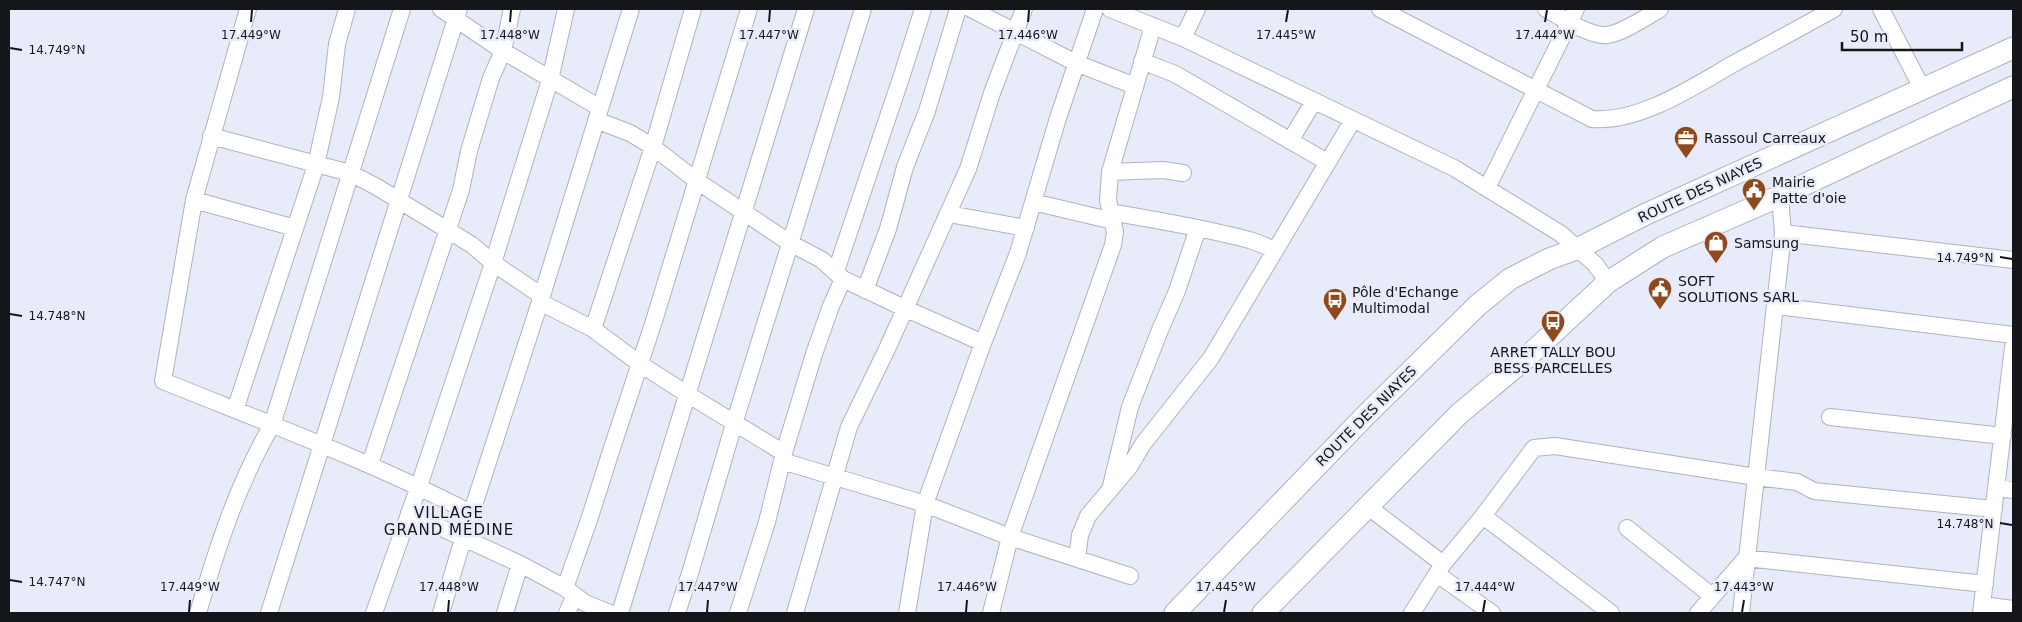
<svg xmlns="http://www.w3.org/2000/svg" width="2022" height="622" viewBox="0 0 2022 622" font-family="'DejaVu Sans',sans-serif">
<rect width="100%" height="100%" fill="#e8ecfa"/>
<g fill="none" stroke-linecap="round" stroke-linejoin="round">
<defs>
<path id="minor" d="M248,9L194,200L163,381C267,423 372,462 471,513
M441,9L503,51L600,108
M971,9L1076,63L1135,86
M1110,9L1183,38L1454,168L1561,234L1595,264L1608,282
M1380,9L1592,119C1639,123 1693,87 1733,64C1767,46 1801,27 1834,9
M1546,9C1561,17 1590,37 1607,35C1623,33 1646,17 1660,9
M1881,9L1923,90
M1183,38L1197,9
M1142,61L1175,74L1327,162
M596,120L630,133L653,147L697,181L790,243L822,260L843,279L904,308L983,343
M211,136L350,173L377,187L472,245L493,263L542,296
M1290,141L1314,101
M1110,172L1163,170L1183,173
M1487,188L1576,9
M194,200L295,228
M1033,202L1113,221
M1110,212C1145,218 1181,224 1216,232C1237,237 1257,240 1275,251
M949,214L1026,228
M1783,233L2013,260
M836,271L902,75L923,9
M865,290L888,229L905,167L927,111L958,9
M540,302L593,329L640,364L687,394L784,453
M1776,306L2013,335
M593,329L653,147L693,9
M235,410L316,165L331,97L337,44L347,9
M1830,417L2003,436
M782,461L925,504L1010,537L1130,576
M370,464L461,190L469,151L491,78L503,51L512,9
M1111,486L1130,407L1160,330L1177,291L1198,228
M1996,488L2013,490
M1367,506L1443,564L1412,613
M409,513L520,564L565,588L585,603L610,613
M1483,516L1611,613
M1627,528L1712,596
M1077,558L1080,535L1088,516L1130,466L1143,444L1211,358L1353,120
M1443,564L1483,516L1534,448L1555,446L1756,477L1797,482L1814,491L1994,509
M1437,574L1492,613
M565,588L590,517L611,451L654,321L749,9
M1982,605L2013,609
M198,613C217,548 238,483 272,425L402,9
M269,613L459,9
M374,613L419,486L493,263L550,80L566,9
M441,613L463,539L540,302L631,9
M505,613L520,564
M567,613L574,597
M620,613L806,9
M677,613L691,570L734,424L863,9
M738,613L767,522L784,453L814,354L831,306L843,279
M795,613L849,427L887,349L968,169L992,93L1024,9
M907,613L925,504L983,343L1018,253L1058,118L1095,9
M991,613L1010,537L1113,245L1115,232L1108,200L1110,172L1153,26
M1698,613L1746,558L1985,584
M1741,613L1783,233L1780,196
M1981,613L2013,347"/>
<path id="major" d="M1175,613L1366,415L1478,305L1510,279L1549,259L1579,248L1646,214L2013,48
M1263,613L1459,414L1525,359L1608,282L1663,247L1780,196L2013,87"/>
</defs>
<use href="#minor" stroke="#afb2bf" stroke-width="18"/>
<use href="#major" stroke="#afb2bf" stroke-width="23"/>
<use href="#minor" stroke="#fff" stroke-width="16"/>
<use href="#major" stroke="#fff" stroke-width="21"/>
</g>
<path fill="none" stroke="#15161a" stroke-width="2" d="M251,22L252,10M510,22L511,10M769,22L770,10M1028,22L1029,10M1286,22L1288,10M1545,22L1547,10M10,48L22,50M2000,257L2012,259M10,314L22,316M2000,523L2012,525M10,580L22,582M189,612L190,600M448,612L449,600M707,612L708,600M966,612L967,600M1224,612L1226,600M1483,612L1485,600M1742,612L1744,600"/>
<defs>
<symbol id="office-pin" viewBox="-11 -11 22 30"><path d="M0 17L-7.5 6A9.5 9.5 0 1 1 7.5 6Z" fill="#8e4a1d" stroke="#e8ecfa"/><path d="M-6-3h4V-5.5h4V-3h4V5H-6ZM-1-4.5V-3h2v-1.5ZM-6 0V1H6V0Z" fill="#fff"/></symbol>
<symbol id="civic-pin" viewBox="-11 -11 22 30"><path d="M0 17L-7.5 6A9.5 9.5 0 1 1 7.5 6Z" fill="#8e4a1d" stroke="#e8ecfa"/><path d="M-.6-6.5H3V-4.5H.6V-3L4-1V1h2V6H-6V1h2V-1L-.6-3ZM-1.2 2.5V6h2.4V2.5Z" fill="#fff"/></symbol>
<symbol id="shop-pin" viewBox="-11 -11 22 30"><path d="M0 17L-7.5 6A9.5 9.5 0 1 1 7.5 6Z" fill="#8e4a1d" stroke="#e8ecfa"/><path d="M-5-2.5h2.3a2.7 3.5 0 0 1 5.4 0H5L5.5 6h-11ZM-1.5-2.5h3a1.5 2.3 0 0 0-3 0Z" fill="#fff"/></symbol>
<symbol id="bus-pin" viewBox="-11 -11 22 30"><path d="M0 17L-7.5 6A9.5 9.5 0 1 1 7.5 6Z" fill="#8e4a1d" stroke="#e8ecfa"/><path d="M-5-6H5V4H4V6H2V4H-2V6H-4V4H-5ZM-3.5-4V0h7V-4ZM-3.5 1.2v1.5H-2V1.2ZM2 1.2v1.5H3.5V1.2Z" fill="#fff"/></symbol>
</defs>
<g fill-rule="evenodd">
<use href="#office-pin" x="1672" y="124" width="28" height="38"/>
<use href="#civic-pin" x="1740" y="176" width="28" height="38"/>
<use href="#shop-pin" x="1702" y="229" width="28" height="38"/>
<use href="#civic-pin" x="1646" y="275" width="28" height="38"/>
<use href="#bus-pin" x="1321" y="286" width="28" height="38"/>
<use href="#bus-pin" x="1539" y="308" width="28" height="38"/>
</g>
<g text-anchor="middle" stroke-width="5" stroke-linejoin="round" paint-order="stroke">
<g font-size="14" fill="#15161a" stroke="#e8ecfa" text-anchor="start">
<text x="1704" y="143">Rassoul Carreaux</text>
<text x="1772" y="187">Mairie<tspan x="1772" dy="16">Patte d'oie</tspan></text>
<text x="1734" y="248">Samsung</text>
<text x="1678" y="286">SOFT<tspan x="1678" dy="16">SOLUTIONS SARL</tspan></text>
<text x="1352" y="297">Pôle d'Echange<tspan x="1352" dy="16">Multimodal</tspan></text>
<text x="1553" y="357" text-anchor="middle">ARRET TALLY BOU<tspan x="1553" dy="16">BESS PARCELLES</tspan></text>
</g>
<g font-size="14" fill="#15161a" stroke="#e8ecfa">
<text transform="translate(1700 190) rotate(-25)" y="5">ROUTE DES NIAYES</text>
<text transform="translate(1366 416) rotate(-45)" y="5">ROUTE DES NIAYES</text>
</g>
<g font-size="15" letter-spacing="1" fill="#15161a" stroke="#e8ecfa">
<text x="449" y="518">VILLAGE<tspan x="449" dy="17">GRAND MÉDINE</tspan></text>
</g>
</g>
<g font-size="12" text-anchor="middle" fill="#15161a" stroke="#e8ecfa" stroke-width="5" stroke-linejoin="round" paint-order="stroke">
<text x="251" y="39">17.449°W</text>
<text x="510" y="39">17.448°W</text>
<text x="769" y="39">17.447°W</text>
<text x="1028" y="39">17.446°W</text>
<text x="1286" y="39">17.445°W</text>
<text x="1545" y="39">17.444°W</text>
<text x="57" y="54">14.749°N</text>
<text x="1965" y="262">14.749°N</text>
<text x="57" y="320">14.748°N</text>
<text x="1965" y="528">14.748°N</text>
<text x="57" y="586">14.747°N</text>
<text x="190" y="591">17.449°W</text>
<text x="449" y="591">17.448°W</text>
<text x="708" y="591">17.447°W</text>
<text x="967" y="591">17.446°W</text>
<text x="1226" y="591">17.445°W</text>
<text x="1485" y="591">17.444°W</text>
<text x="1744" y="591">17.443°W</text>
</g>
<rect width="2022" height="622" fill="none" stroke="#15161a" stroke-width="20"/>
<path d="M1842 42v8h120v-8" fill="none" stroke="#15161a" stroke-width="2.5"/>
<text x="1850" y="42" font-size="15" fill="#15161a" stroke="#e8ecfa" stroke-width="4" paint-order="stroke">50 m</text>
</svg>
